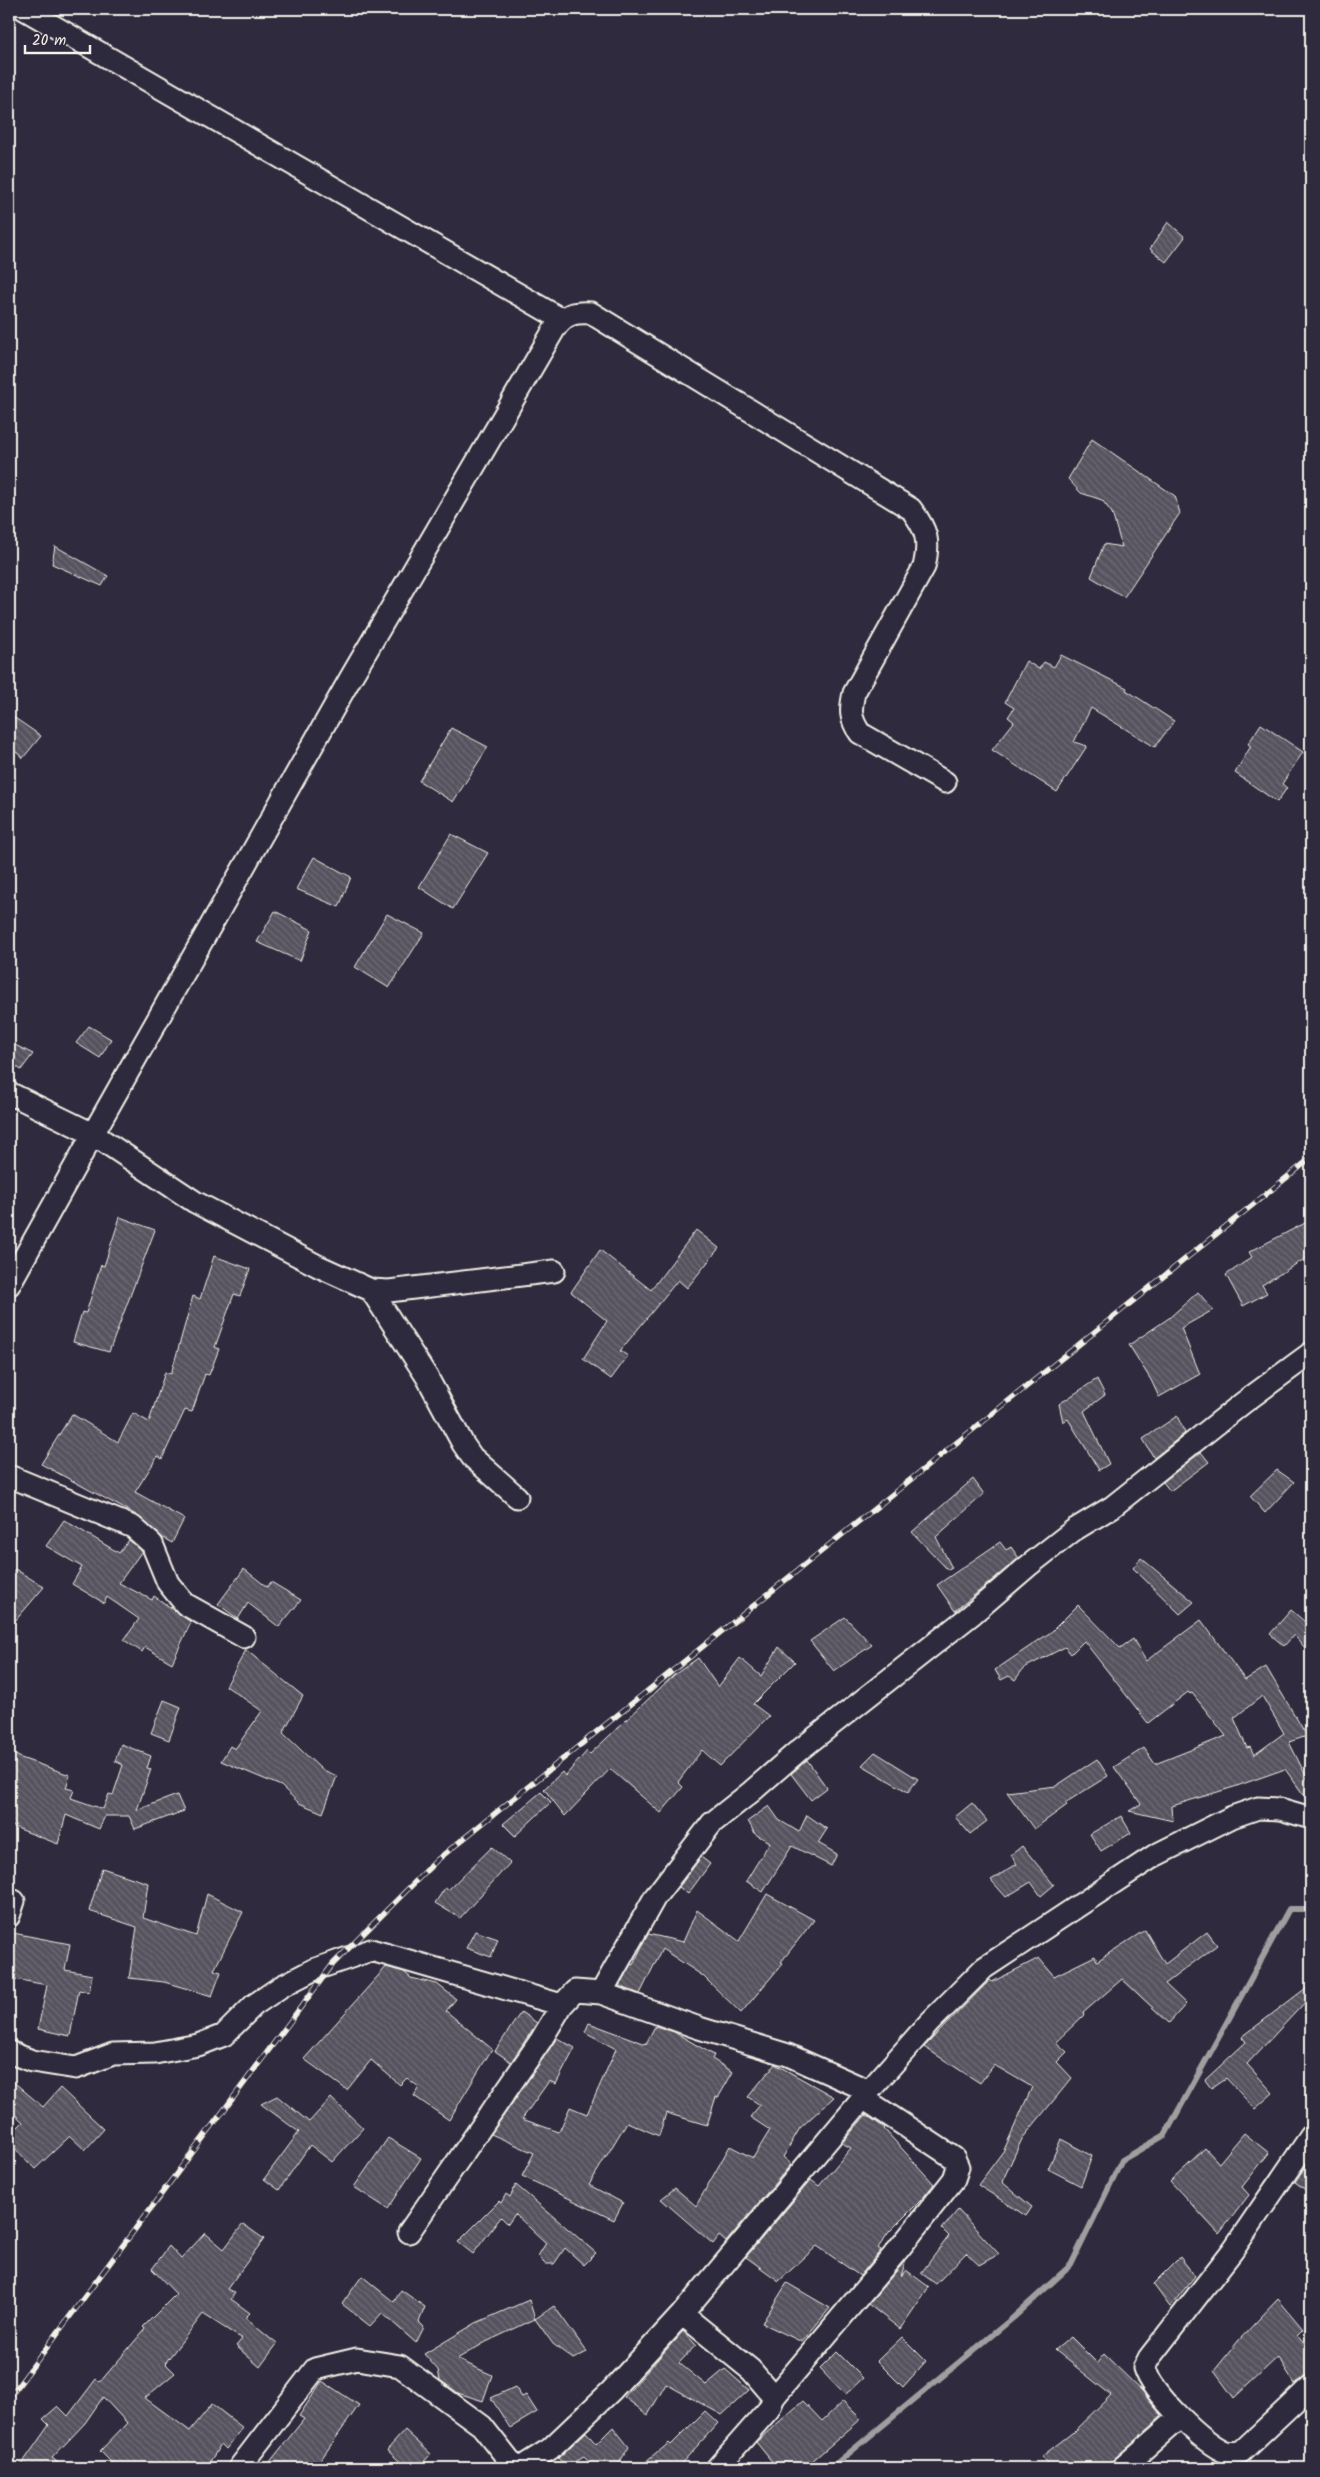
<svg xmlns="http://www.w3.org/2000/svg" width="1320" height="2477" viewBox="0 0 1320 2477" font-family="Kalam,sans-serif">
<defs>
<pattern id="building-back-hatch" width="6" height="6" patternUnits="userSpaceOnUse" patternTransform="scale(1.25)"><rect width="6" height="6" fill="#56525f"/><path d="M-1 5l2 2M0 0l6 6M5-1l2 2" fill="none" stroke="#6f6b76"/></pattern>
</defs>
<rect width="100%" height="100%" fill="#2f2a3d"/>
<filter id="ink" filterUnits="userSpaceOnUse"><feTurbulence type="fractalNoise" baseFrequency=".02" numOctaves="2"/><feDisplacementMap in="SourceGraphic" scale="10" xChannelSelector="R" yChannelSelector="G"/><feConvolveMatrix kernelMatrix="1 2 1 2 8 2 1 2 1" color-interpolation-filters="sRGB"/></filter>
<g filter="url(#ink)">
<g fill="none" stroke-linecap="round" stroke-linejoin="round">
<path stroke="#a19ea0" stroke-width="6" d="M831,2468L1014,2317L1071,2265L1122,2160L1165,2135L1289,1909H1311"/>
</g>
<path fill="url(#building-back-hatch)" stroke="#f4f1e8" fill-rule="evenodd" d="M1168,222L1185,237L1166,262L1150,249Z
M1092,439L1175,496L1180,513L1124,597L1091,577L1104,544L1122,547L1112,513L1102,500L1081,493L1068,479Z
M55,546L108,576L102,586L52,564Z
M1061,655L1127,688L1126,690L1174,721L1155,747L1091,708L1074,742L1087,746L1057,792L992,750L1014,722L1008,717L1014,708L1005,702L1026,661L1039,669L1044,662L1054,667Z
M9,714L41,736L23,758L9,746Z
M1261,724L1303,752L1282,784L1287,788L1277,802L1235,773L1251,746L1248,744Z
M451,728L488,747L453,802L419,781Z
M451,834L488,853L453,909L419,887Z
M314,857L351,877L339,907L296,889Z
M275,911L312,930L300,961L257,942Z
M387,914L424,933L389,988L355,967Z
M89,1026L111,1039L100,1058L76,1043Z
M15,1045L33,1054L21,1070L9,1060V1053Z
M120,1217L155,1230L109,1352L73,1342L82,1312L86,1313L101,1265L104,1266Z
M1311,1220V1255L1262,1285L1267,1293L1243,1306L1226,1275L1252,1257L1249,1252Z
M696,1230L719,1248L687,1288L678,1280L620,1351L628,1356L611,1379L583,1359L607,1321L571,1292L600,1250L651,1290Z
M214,1256L250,1269L240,1296L234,1294L215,1347L219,1349L209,1375L205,1374L192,1412L185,1410L162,1459L158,1456L135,1492L184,1519L172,1543L163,1538L138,1516L41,1464L72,1414L118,1442L133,1413L149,1422L165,1372L171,1374L193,1296L200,1299Z
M1198,1292L1213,1310L1181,1328L1200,1374L1159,1397L1151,1380L1129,1345L1169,1318Z
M1097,1379L1105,1395L1084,1411L1109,1464L1099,1470L1068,1419L1063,1422L1059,1404Z
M1177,1416L1185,1433L1154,1458L1143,1439Z
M1201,1452L1209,1462L1170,1491L1163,1482Z
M1277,1470L1294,1482L1265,1513L1250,1496Z
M973,1479L984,1494L936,1537L952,1568L948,1570L912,1532Z
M64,1520L119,1553L129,1540L142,1551L119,1583L152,1600L154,1596L191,1622L172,1663L145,1647L142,1652L124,1640L139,1619L107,1597L104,1603L72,1584L82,1567L46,1546Z
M1000,1542L1006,1550L1011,1547L1019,1558L955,1611L937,1585Z
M1141,1558L1194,1602L1180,1614L1133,1568Z
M15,1569L44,1587L9,1628V1578Z
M244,1569L267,1587L271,1582L301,1600L279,1627L248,1603L238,1619L218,1604Z
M1078,1605L1120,1648L1133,1639L1146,1661L1201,1620L1245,1680L1266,1667L1307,1736L1289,1742L1311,1786V1799L1308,1801L1285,1769L1234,1787L1172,1806L1173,1821L1129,1811L1141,1804L1114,1767L1144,1748L1155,1764L1226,1736L1192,1693L1190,1694L1188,1692L1148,1723L1084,1641L1071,1654L1065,1647L1024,1668L1015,1680L1009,1676L1001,1680L995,1670L1051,1632ZM1262,1696L1284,1733L1254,1755L1250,1747L1247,1748L1234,1718Z
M1291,1610L1311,1627V1655L1294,1635L1284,1646L1270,1634Z
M845,1617L872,1645L834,1671L810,1641Z
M779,1647L795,1662L753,1704L769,1716L720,1766L702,1750L678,1782L683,1787L661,1813L610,1769L565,1816L544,1789L562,1772L565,1776L587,1751L590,1754L674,1675L698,1658L718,1687L740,1658L761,1676Z
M246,1650L303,1696L283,1733L321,1769L337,1776L323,1813L299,1803L281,1786L221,1761L230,1746L235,1749L262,1711L226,1686Z
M164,1700L181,1707L169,1740L151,1733Z
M121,1744L151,1756L147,1768L151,1769L137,1810L177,1795L184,1811L135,1829L129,1816H105L99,1829L66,1815L58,1844L9,1825V1751L21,1758L70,1775L66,1788L74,1790L71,1798L103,1809L109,1794L113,1795L123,1765L115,1761Z
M875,1752L918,1779L908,1792L862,1765Z
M1097,1759L1108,1776L1065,1803L1067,1805L1034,1829L1007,1792L1056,1786Z
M807,1760L827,1788L811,1800L791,1774Z
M541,1792L551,1802L515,1836L503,1824Z
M972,1803L987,1821L970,1834L955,1817Z
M769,1806L779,1820L799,1832L807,1815L827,1829L818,1843L837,1854L831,1866L792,1846L763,1892L746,1881L770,1842L755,1834L748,1821Z
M1121,1816L1131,1833L1101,1851L1090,1834Z
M1022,1846L1054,1885L1041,1896L1031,1882L1006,1897L991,1880L1017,1864L1011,1855Z
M492,1847L510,1863L460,1918L435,1903L445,1888L448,1890Z
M701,1857L710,1864L688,1894L679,1887Z
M102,1868L148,1883L143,1918L196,1936L207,1894L243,1912L214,1970L221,1972L212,1996L164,1982L129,1978L137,1927L89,1911Z
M767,1894L814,1920L781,1962L783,1963L741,2013L703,1976L662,1949L640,1994L619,1986L631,1964L633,1965L648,1934L683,1942L697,1910L739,1941Z
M1145,1930L1165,1964L1207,1932L1217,1945L1165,1984L1186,2004L1169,2023L1122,1979L1083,2013L1084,2015L1056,2042L1067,2052L1057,2062L1072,2078L1022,2139L1002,2182L1032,2207L1026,2216L978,2185L1004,2150L1032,2087L994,2065L980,2083L924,2047L990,1980L992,1982L1039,1958L1054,1976L1095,1956L1097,1961Z
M475,1931L498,1939L491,1957L466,1948Z
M13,1933L70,1944L65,1970L92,1975L89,1992L79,1990L70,2036L38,2029L47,1985L9,1978V1958Z
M386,1967L404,1972L411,1978L437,1984L456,1999L446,2011L492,2049L449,2120L414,2096L419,2087L407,2078L400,2085L371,2060L347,2090L304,2059Z
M1306,1988L1311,1996L1247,2064L1273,2093L1255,2109L1226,2078L1211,2088L1205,2080L1246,2042L1242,2037Z
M521,2012L537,2023L511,2062L495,2051Z
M589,2023L646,2044L655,2026L674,2032L714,2055L712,2059L733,2072L718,2098L716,2097L707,2125L666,2113L659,2136L627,2122L589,2185L623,2203L614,2220L522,2176L534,2153L491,2134L557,2038L575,2048L556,2084L549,2081L522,2119L559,2132L570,2107L587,2114L616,2049L585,2032Z
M775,2064L834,2097L800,2128L783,2157L791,2164L726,2242L719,2236L713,2244L661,2199L675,2188L696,2206L730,2146L753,2158L770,2130L750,2117L760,2105L748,2097Z
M9,2078L43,2107L60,2088L104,2129L85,2150L70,2136L35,2169L9,2142V2136L23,2122L9,2109Z
M277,2096L309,2122L331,2098L363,2128L332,2162L310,2145L279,2190L264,2179L299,2132L261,2104Z
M866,2115L885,2128L884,2129L934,2184L921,2200L889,2232L878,2248L881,2250L860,2276L817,2246L779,2281L746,2257L811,2180L819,2186L851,2148L842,2143Z
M1244,2133L1269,2153L1242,2187L1249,2195L1219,2234L1170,2181L1205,2148L1219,2163Z
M388,2138L421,2158L388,2209L354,2187Z
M1061,2139L1092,2156L1081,2186L1048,2169Z
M1311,2158V2194L1295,2182Z
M516,2185L574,2234L596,2253L584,2265L565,2248L554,2264H546L538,2256L546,2243L515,2214L508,2224L501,2217L473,2254L458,2242L499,2201L501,2203L506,2194L510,2197Z
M958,2210L999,2254L979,2265L966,2253L936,2284L921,2273L949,2236L942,2229Z
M243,2224L264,2239L227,2289L235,2293L231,2299L250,2313L245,2318L277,2344L260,2367L236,2346L242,2339L203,2314L165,2363L175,2373L145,2398L190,2431L212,2404L243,2428L226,2449L221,2444L206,2468H117L100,2451L127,2423L103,2397L85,2423L52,2458L65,2468H19L49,2425L43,2419L58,2406L68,2416L96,2379L100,2382L145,2329L143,2327L176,2294L152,2269L169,2246L181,2259L205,2233L224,2249Z
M1180,2257L1195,2276L1170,2307L1153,2284Z
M906,2260L901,2276L906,2270L929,2287L900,2329L868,2304Z
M362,2276L394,2302L401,2290L425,2307L419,2322L424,2327L416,2343L382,2313L370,2326L342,2304Z
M787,2283L830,2308L802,2342L762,2323Z
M1278,2299L1303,2329L1297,2335L1311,2353V2371L1295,2384L1278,2357L1234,2398L1214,2371L1239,2340Z
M529,2300L535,2319L486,2342L457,2359L492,2375L483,2401L458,2393L440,2380L438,2370L424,2354L476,2323Z
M554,2306L587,2352L573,2359L553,2344L535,2319Z
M683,2331L696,2345L679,2363L706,2385L725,2369L749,2390L722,2415L666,2384L648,2415L624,2397Z
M902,2337L926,2361L903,2387L877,2361Z
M1071,2337L1097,2363L1104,2354L1144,2393L1162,2416L1114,2459L1110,2468H1055L1041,2457L1072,2433L1111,2395L1055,2350Z
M837,2352L863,2378L845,2395L820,2369Z
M322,2381L359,2405L315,2468H265L304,2419L299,2416Z
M515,2387L522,2397L526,2395L537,2412L510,2428L491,2398Z
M803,2401L822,2421L843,2401L861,2419L804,2468H777L756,2442Z
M705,2411L718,2423L680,2465L676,2468H639L669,2443L671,2445Z
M613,2427L629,2447L616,2468H595L584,2457L566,2467L558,2458L586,2432L596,2444Z
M405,2430L431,2454L418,2468H407L387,2450Z"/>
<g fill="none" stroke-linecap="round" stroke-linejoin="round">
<defs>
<path id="minor" d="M24,9L561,319
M9,1093L93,1134L350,679L555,328C565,314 574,312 591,313L911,509C927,530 930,541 924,567L854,693C850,710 850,719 860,733L945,782
M9,1285L93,1134L195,1202L318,1266L371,1290L389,1291L554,1271
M371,1290L427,1377L463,1444L472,1457L517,1497
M9,1476L133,1527L152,1544L168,1583L185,1604L244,1637
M9,1916L14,1901
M601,1993L655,1897L712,1823L751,1792L797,1752L971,1615L1028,1566L1074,1530L1112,1507L1243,1403L1311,1353
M9,2052L32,2061L76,2068L113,2054L155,2053L198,2045L224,2035L254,2005L282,1986L313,1970L371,1950L562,2005
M1311,2136L1233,2250L1149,2358L1144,2368C1151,2391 1203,2444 1226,2452C1231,2453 1237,2452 1241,2452L1311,2386
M409,2232L541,2040L562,2005L575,1991L601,1993L699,2028L788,2055L869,2091
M682,2314L751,2370L774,2397L769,2409L717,2468
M774,2397L898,2250L954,2179L958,2167L954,2158L863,2098
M239,2468L315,2369L357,2359L400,2366L482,2426L515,2468
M520,2468L550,2449L611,2391L682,2314L869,2091L929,2023L984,1968L1154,1856L1232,1817L1258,1808L1280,1809L1311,1818
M1122,2468L1180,2417"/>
</defs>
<use href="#minor" stroke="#f4f1e8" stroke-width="25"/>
<use href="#minor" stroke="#2f2a3d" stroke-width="21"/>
<defs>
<path id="rail" d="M9,2398L333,1964L437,1860L1311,1158"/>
</defs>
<use href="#rail" stroke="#f4f1e8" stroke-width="5.5"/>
<use href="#rail" stroke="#2f2a3d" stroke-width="4" stroke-dasharray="11" stroke-linecap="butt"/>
</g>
</g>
<rect width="1320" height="2477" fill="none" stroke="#2f2a3d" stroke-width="30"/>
<rect x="15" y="15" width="1290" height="2447" fill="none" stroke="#f4f1e8" stroke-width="2" filter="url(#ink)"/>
<path d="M25 45v8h65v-8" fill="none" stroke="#f4f1e8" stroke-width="2.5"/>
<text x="32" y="45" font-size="15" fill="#f4f1e8" stroke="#2f2a3d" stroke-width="4" paint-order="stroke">20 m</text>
</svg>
